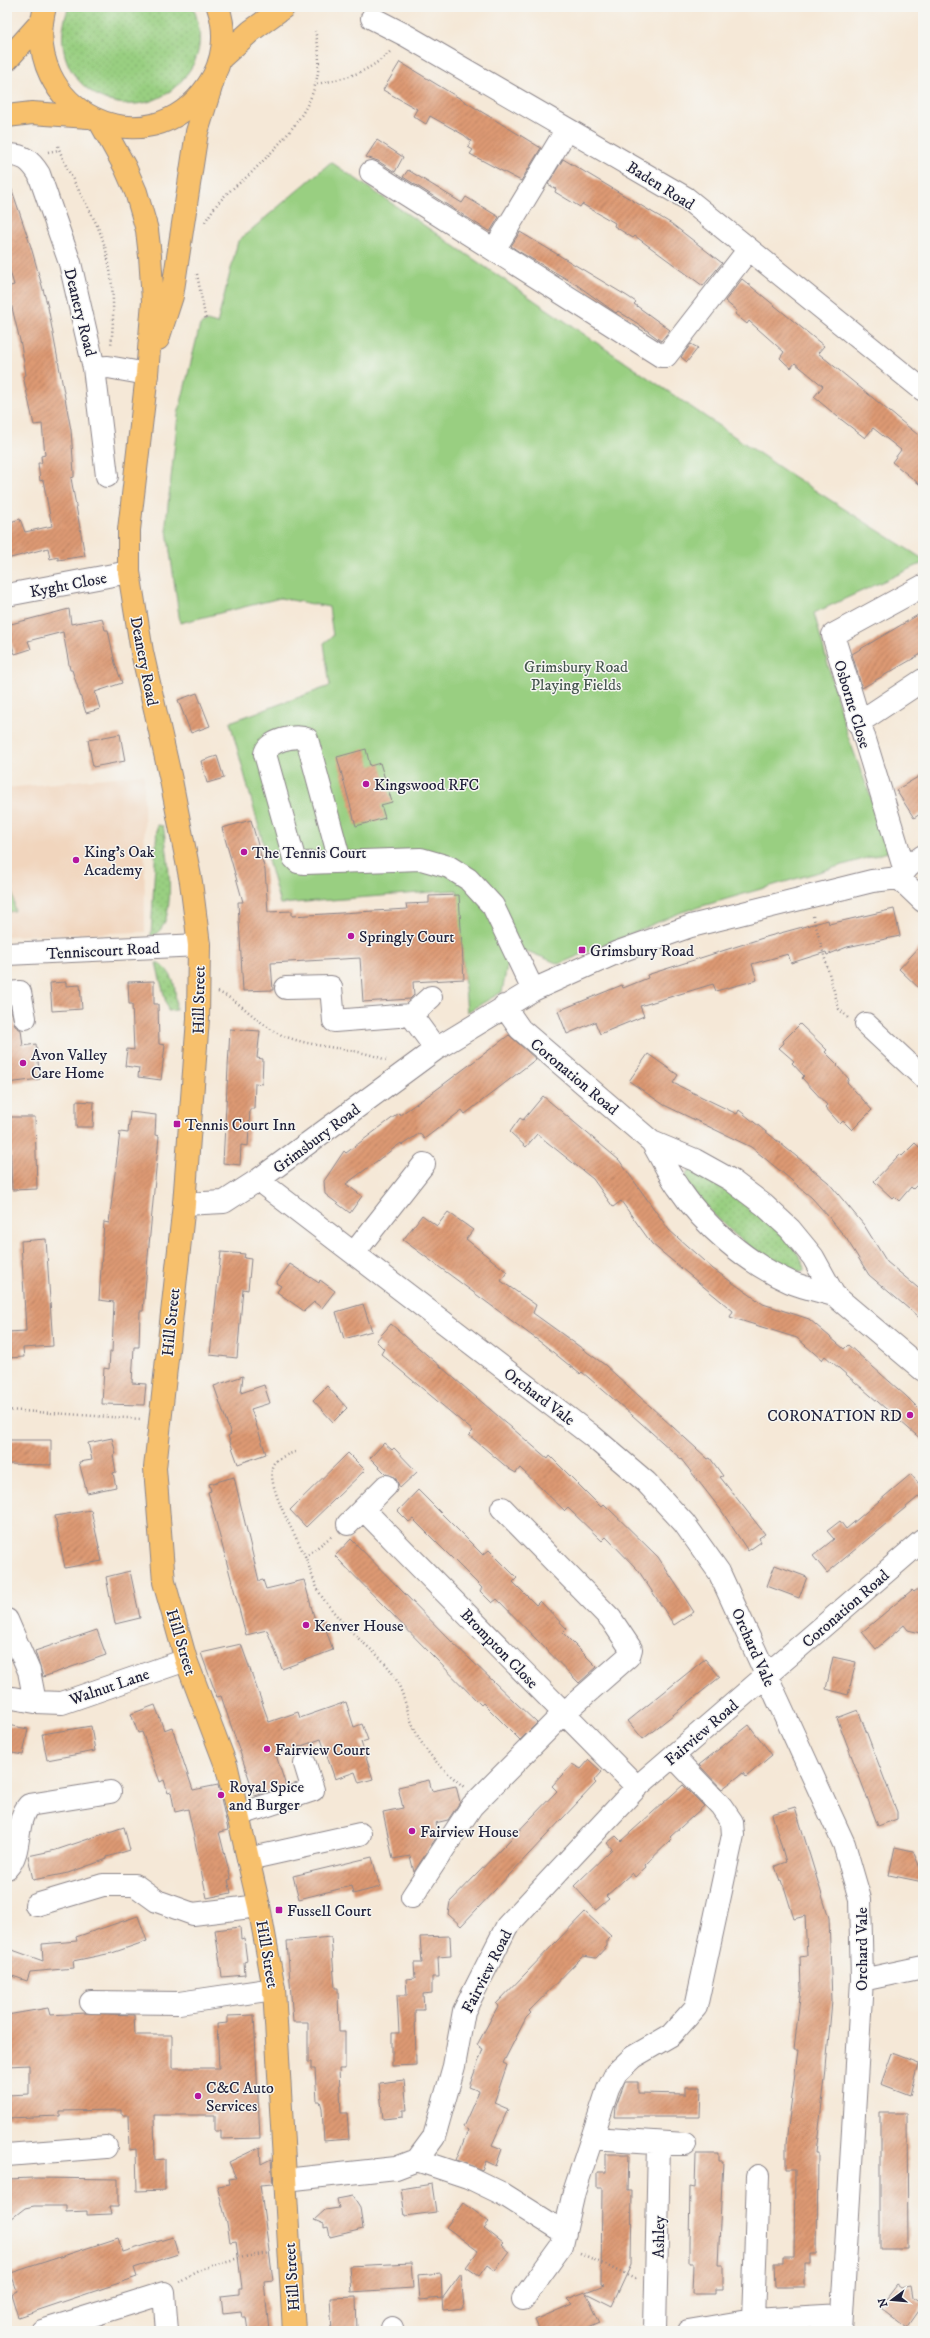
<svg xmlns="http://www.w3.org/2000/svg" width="930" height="2338" viewBox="0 0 930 2338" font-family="'IM FELL DW Pica',serif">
<defs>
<pattern id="grass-dots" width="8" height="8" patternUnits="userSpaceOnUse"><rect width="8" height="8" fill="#99cf81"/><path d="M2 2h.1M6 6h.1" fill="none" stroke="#84b170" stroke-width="1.8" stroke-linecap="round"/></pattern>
<pattern id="building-hatch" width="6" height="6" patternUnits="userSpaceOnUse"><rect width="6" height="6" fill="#dd9a73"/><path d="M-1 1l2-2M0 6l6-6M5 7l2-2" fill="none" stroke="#b37d60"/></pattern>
</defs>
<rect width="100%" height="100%" fill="#f6f6f2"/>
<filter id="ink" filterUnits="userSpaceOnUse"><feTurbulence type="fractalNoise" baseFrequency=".025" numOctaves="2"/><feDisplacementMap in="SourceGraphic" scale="8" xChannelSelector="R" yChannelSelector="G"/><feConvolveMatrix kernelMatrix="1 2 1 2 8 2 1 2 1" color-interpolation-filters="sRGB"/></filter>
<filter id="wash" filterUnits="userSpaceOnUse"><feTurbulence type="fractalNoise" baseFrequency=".012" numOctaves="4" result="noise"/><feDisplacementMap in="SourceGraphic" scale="16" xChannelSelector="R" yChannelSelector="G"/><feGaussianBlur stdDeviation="0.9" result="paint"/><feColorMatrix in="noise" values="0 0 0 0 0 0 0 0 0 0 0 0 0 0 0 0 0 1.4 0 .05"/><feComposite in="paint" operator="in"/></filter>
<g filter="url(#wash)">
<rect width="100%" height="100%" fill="#f5e8d7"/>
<path fill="#f1d5bd" d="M144,774L145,932L7,936V788Z"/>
<path fill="url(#grass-dots)" stroke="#5e785e" d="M69,7H193C201,26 203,50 191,68C144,144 35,89 69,7Z
M157,825L163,826L164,830C167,853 180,928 151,936Z
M156,963H159C177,977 175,988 176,1010L168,1011Z
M690,1169C704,1177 719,1183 732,1191C750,1201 801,1249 805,1268L803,1271C791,1272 776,1264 765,1258C749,1249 684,1192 686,1175Z"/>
<path fill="#99cf81" stroke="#5e785e" d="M331,162L791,475L923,559V563L814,613L846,731L891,851L682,912L559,964L527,951L508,961L502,992L467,1012L457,890L280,904L230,722L330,686L324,643L333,636L329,607L280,598L180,623L166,523L178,415L200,325L207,321L217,324L238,241Z
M7,844L15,911L7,912Z"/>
<g id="blocks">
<path fill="url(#building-hatch)" d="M400,62L541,148L521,181L470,154L473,150L468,147L471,141L464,135L430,116L426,124L413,116L417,109L383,90Z
M377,140L403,157L395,172L378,161L366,157Z
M563,159L672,224L722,263L703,286L635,236L633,238L614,226L615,223L582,204L580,207L555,192L556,189L548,184Z
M408,170L462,203L466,197L499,217L490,232L403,177Z
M10,184L31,247L48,307L71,430L74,473V477L71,478L85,556L58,560V557L50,559L48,548L7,559V523L20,519L25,532L52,526L43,480L40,481L38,463H42L41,456L45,455L42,424L34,425L23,376L26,375L21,345L7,287L14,285L7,261V185Z
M520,232L627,296L636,302L634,304L670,330L661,341L637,323L618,311L616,313L577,285L518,251L511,246Z
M742,279L824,346L818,353L923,439V487L892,462L901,450L873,428L865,438L838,417L814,397L823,386L795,363L791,368L785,363L780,358L784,352L749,321L747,324L735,314L737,311L725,301Z
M691,344L698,348L687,362L681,357Z
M69,609L71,624L102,618L105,630H108L115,663L122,683L95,692L100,709L86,713L72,670H70L63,632L28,641L31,649L15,654L7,632V625Z
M923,612V653L862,688L852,654Z
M197,693L210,726L191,733L178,700Z
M120,734L125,761L93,767L88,740Z
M366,749L370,766L380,763L392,802L381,805L385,818L356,826L337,757Z
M217,756L224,778L207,783L201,761Z
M923,774V812L914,818L896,790Z
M251,820L265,870L268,912L292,911V916L407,909L406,904L429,903V896L459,895L464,979L413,982L414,995L410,999L363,1002L360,958L271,963L273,990L243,991L238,902H243L222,828Z
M894,909L900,936L847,947L827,955L826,952L791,963L788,954L752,964L757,980L716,991L713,984L640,1006L644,1016L600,1034L595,1022L567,1034L558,1011L622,985L623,988L648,978L647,975L766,937L828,920L829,924Z
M923,943V992L899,969Z
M154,981V1004H158L159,1044L165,1045L161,1080L138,1077L139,1068L125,1066L127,1049L134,1050L132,1004H129L128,982Z
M66,982V986L80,985L82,1009L52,1011L50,983Z
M7,1005H10L15,1026L21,1030L23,1046L36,1044L40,1079L7,1083Z
M800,1024L827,1050L825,1052L838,1065L837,1066L849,1079L847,1082L872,1110L852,1130L843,1121L840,1124L825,1107L827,1105L802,1078L804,1076L792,1063L794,1061L779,1048L784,1043L783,1041Z
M230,1029L260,1031L257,1058L263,1059L262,1084L255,1083L254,1109H250L248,1146L241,1145L240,1165L223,1163Z
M509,1035L536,1059L465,1114L462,1110L424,1139L420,1133L402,1145L401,1143L346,1184L362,1196L350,1213L325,1194L324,1181L344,1151L346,1153L399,1113L400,1115L436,1090Z
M648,1054L678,1075L673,1083L737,1114L739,1110L828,1182L864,1225L887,1262L923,1292V1321L869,1275L846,1238L828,1216L812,1198L784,1174L751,1147L664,1105L629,1081Z
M543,1096L619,1160L669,1230L713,1269L763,1304L809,1319L844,1349L848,1345L906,1396L923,1413V1441L825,1356L822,1360L797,1338L730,1317L733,1311L652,1244L621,1201L613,1207L593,1179L537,1134L526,1147L510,1132L520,1118L523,1120Z
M76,1101L94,1102L93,1127H76Z
M130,1112L156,1115L155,1135L159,1136L143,1311H140L139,1347H134L132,1383L146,1384L144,1405L102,1404L104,1368L109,1369L110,1352H112L114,1302L99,1300L104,1222L109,1223L120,1132L128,1133Z
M9,1117H35L37,1189L12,1190Z
M915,1143L923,1151V1179L913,1189L911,1187L899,1201L894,1196L892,1198L874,1181L900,1154L902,1156Z
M448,1212L473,1230L466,1239L507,1272L501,1281L536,1305L533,1313L605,1365L708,1459L710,1458L723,1476L720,1477L765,1534L759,1538L761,1542L748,1551L721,1510L681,1459L632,1415L582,1372L580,1374L543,1344L403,1240L422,1215L437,1226Z
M46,1239L53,1346L23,1348L24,1357L7,1358V1332L26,1331L21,1241Z
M221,1252L245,1254L244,1258L251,1259L248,1290L243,1289L237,1358L210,1355Z
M290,1264L319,1283L320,1280L335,1291L322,1308L314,1302L304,1311L277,1292L281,1286L276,1283Z
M363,1304L372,1331L344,1339L336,1312Z
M391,1324L548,1459L550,1456L601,1507L604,1504L658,1557L694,1612L674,1625L638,1570L606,1537L602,1541L568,1508L565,1511L520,1468L516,1473L509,1469L469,1435L473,1431L381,1354L384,1349L376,1341Z
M243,1376L241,1393L264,1385L270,1403L251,1409L266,1454L238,1464L228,1436L231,1434L214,1386Z
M327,1386L347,1408L333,1422L313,1400Z
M112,1438L116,1454L113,1455L116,1472L113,1473L116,1487L87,1493L79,1462L92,1460L88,1443Z
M7,1440H51V1465L7,1464Z
M384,1443L392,1450L394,1448L417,1472L400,1488L395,1477L386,1474L370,1458Z
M348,1453L365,1470L306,1527L290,1510Z
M911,1474L923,1489V1493L827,1573L813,1556L834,1539L827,1531L840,1521L846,1529Z
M234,1477L259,1581L263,1580L266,1589L304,1580L316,1624L323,1621L333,1650L282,1669L267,1630L246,1635L208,1492L211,1491L209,1484Z
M418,1490L483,1555L489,1550L517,1578L513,1582L536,1605L540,1601L567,1629L563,1633L597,1667L579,1683L497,1599L492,1603L480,1591L482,1588L413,1519L409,1522L398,1511Z
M91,1510L102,1561L65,1568L55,1516Z
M351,1539L451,1641L537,1723L520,1740L483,1703L481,1705L335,1556Z
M775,1565L807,1577L799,1598L767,1586Z
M130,1571L140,1618L115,1624L106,1577Z
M923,1585V1621L921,1623L920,1633L908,1630L904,1625L876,1649L862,1632L912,1590L914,1592Z
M97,1630L106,1655L43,1677L35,1651Z
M241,1644L269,1722L298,1712L300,1718L346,1702L354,1727L362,1724L368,1740L361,1742L373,1779L359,1783L355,1772L335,1779L321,1739L276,1755L286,1786L255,1796L221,1696L217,1697L201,1653Z
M833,1657L856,1662L848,1695L826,1689Z
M705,1659L720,1677L643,1739L628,1721Z
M155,1705L164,1730L172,1727L193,1790L218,1785L228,1830L219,1832L231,1879L228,1880L231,1893L207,1898L188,1809L175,1812L171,1792L168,1793L164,1780L160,1782L142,1732L138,1733L131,1714Z
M858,1710L897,1812V1819L878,1826L837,1718Z
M7,1725L28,1729L23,1755L7,1752Z
M749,1725L772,1755L746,1777L743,1773L722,1789L699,1765Z
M91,1726L95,1751L47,1760L42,1734Z
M589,1760L602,1772L594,1781L596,1783L461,1926L448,1914L450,1902L557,1791L552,1786L572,1764L581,1769Z
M429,1780L432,1791L456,1786L460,1802L448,1820L435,1823L438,1835L414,1872L410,1856L393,1859L383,1812L403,1808L398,1787Z
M683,1785L704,1806L670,1837L672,1839L645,1865L646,1867L635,1877L632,1873L606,1896L609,1899L596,1910L574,1886L612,1849L607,1843L616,1836L621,1841Z
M795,1807L829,1918L832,2001L825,2079L816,2153H818L817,2254H811V2264H805V2287H775L774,2263H783V2258H794L795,2169H786V2143L798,2050H794L801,1989L800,1957L807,1956L805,1916L794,1919L782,1880L780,1881L775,1866L786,1862L772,1814Z
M124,1827L130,1850L107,1857V1859L68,1873L33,1880L28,1856L56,1850Z
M895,1847L913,1851L923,1875V1882L889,1875Z
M372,1857L380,1887L353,1894L351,1886L299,1899L293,1876Z
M585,1912L611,1936L607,1940V1946L596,1958L583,1956L529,2011L531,2013L526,2018L503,2063L507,2065L494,2103L508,2109L492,2145L502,2149L496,2166L486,2161L482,2170L456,2160L468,2130L463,2127L479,2091L469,2087L483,2049L477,2045L498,2006L496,2004Z
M138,1916L147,1941L112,1953L73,1961L74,1968L30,1972L27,1981L7,1974V1948L43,1961L42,1944L77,1941L76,1937Z
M240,1927L241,1939L244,1938L247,1961L244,1962L245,1975L222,1977L215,1930Z
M450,1936L451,1956L438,1957L439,1977H432V1993L423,1994L424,2010H415L416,2065L392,2066V2033H399L397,1995H407L406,1979L415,1978L414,1963H422L420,1937Z
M331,1937L335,1988H338L339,2032H345V2069H339L341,2113H347L349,2139L324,2141L322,2108L320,2101H317L315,2069H311V2062H308V2022H293L287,1941Z
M48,2008L50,2015L86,2013L134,2015L135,2035H172V2068H219L217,2024L228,2023V2016L254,2015L260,2138L221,2139V2131H215V2115H154L155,2160L165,2159V2190L137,2191L136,2149L129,2150L128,2115H122V2110L60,2111V2116L7,2118V2095L29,2094V2065L7,2066V2015Z
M892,2053L918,2063L910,2095L881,2084Z
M404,2080L407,2110H403V2117L383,2119L379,2083Z
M625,2082H638V2093L686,2094V2087H701L700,2117H615L616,2106Z
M880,2113H907L908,2249H880Z
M260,2147L261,2164L271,2159L273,2184L260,2185L273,2280L264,2281L269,2331H248L246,2317H242L241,2312L223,2314L221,2296L239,2294V2288H242L236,2241L230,2242L227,2223L217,2186L230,2184L229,2179L236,2178L229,2162Z
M606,2154H629L628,2191H632L631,2265L612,2306L586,2293L600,2323L582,2331H540L535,2320L572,2304L567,2299L604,2285L601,2284L602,2188H597V2172H606Z
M696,2154H719V2161H723L718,2265H723V2289H715V2294H692L693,2263H689V2244L690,2187L695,2188Z
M33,2178L118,2179V2207H109L111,2214L87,2215V2211L66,2212V2206H34L25,2208L7,2222V2179Z
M432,2184L436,2212L405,2216L401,2189Z
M353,2196L360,2207L363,2229L330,2237L328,2227L324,2228V2224L314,2220L325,2210L339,2208L337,2199Z
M464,2203L489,2222L484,2228L503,2243L501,2245L509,2252L495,2271L487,2265L479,2276L466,2267L478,2251L446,2227Z
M173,2237L178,2254L134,2268L137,2277L18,2317L11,2294L17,2291L11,2273L118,2238L123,2252Z
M411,2263L413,2288L351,2292L349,2266Z
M441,2273L442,2298L420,2300L418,2275Z
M461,2273L464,2308L443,2310L442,2299Z
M897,2285L901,2288L911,2286L913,2298L923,2305L907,2328L880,2307Z
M356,2297L357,2331H332L330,2298Z"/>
</g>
</g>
<g filter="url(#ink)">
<use href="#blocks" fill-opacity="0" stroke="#8c8589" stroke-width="1"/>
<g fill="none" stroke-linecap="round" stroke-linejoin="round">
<defs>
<path id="minor" d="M372,18L407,36L686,198L923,390
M7,155C23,154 31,161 39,174L70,263L94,368L107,476
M371,172L661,356H666L749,249
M494,250L567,129
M94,368L108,367L147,374
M7,595L129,572
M858,723L923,680
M340,861L307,739C295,734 267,741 265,754L294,858L298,862L305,863L421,859L449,867L468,879L493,906L533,990
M905,871L833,635L923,586
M899,878L923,901
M7,954L199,945
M286,988L331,987L334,1021L411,1015L436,1049
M7,993L20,992L25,1018
M504,1006L520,1029L652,1142L695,1160L731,1180L764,1205L790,1229L813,1257L834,1295L923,1370
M411,1015L431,997
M866,1024L923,1077
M652,1142C661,1157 668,1173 678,1187C704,1226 747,1263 790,1282C804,1288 820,1291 834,1295
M258,1180L592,1436L646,1482L684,1523L719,1572L844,1844L860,1899L862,1980L841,2331
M184,1204L224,1202L258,1180L436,1049L533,990L618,952L691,926L872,881L899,878L909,866L923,856
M354,1253L424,1164
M363,1509L637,1787
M348,1524L386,1486
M7,1620L29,1671L35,1702
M7,1697L35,1702L62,1703L186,1660
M238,1815L313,1790L305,1764
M248,1859L360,1834
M7,1868C23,1851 14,1822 29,1805L110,1792
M412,1897L472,1806L564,1713L629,1656L631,1649L611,1619L502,1508
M36,1905L103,1885H135L157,1901L193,1914L259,1906
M862,1980L923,1967
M91,2002L179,2003L274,1989
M592,2138L685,2144
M7,2155L106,2147
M417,2160L468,2177L503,2194L565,2233
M285,2180L396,2168L417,2160L434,2137L454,2066L464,2011L507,1926L637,1787L923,1540
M523,2299L562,2245L574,2192L592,2138L608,2089L616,2073L633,2057L671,2035L696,2007L733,1835L732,1822L721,1806L673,1756
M753,2320L758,2176
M392,2328L393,2331
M42,2331L164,2293L167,2331
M655,2331L659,2143
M688,2331L753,2320L842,2315"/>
<path id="major" d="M100,122L125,167L136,192L147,230L150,256L153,301L147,374L129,530V572L142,652L171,780L191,882L199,945L198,1019L184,1204L155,1468L164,1582L186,1660L227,1768L259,1906L274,1989L294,2331
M158,339L172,296L197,132L214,77"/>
<path id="highway" d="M45,7C18,110 147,174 208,85C224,62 227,33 218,7
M220,59L251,31L284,7
M7,60L41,22
M7,116L32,113L88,117"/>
</defs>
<use href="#minor" stroke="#8c8589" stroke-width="24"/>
<use href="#major" stroke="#8c8589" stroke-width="24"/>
<use href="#highway" stroke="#8c8589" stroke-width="24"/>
<path stroke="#8c8589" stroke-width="2.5" stroke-dasharray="1 3" stroke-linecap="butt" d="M317,84C349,77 366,74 391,51
M58,146C67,172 82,195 94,219C113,256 116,304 111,345
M48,152L59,150
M205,222C210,214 215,206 221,200C231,188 245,180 255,169C295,129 331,90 315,31
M197,274L206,321
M813,916L839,1009L848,1018
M218,992C243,1002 259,1026 284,1036C317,1049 354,1047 386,1060
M7,1410L141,1419
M295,1452C287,1455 272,1459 272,1469C269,1491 296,1536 305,1556C311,1571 315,1588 325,1601C335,1614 347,1628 359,1639C370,1649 383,1659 391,1671C404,1690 406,1711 415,1730C425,1754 445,1771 464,1787
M305,1557L332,1536
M580,2253L637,2280
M179,2282C205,2264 239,2257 270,2253"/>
<use href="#minor" stroke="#fff" stroke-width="22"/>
<use href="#major" stroke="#f7c06c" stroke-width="22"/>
<use href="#highway" stroke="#f7c06c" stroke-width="22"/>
</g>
</g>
<g fill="#b5179e" stroke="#f6f6f2" stroke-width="1.5">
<circle cx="366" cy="784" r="4"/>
<circle cx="244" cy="852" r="4"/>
<circle cx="76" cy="860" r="4"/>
<circle cx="351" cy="936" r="4"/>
<rect x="578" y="946" width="8" height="8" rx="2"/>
<circle cx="23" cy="1063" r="4"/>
<rect x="173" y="1120" width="8" height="8" rx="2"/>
<circle cx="910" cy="1415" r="4"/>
<circle cx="306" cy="1625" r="4"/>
<circle cx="267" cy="1749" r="4"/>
<circle cx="221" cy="1795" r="4"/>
<circle cx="412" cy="1831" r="4"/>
<rect x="275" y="1906" width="8" height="8" rx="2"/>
<circle cx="198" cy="2096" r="4"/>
</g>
<g text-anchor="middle" stroke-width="3" stroke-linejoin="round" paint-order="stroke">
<g font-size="16" fill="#22223b" stroke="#f6f6f2">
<text transform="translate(661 185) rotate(32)" y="6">Baden Road</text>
<text transform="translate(81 312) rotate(76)" y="6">Deanery Road</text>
<text transform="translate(68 584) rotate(-11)" y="6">Kyght Close</text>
<text transform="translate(145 661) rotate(79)" y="6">Deanery Road</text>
<text transform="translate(853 704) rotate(73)" y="6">Osborne Close</text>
<text transform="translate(103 950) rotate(-3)" y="6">Tenniscourt Road</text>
<text transform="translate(198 1000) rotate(-89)" y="6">Hill Street</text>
<text transform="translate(575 1076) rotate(40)" y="6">Coronation Road</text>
<text transform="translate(316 1138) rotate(-37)" y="6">Grimsbury Road</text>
<text transform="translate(170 1322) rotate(-84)" y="6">Hill Street</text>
<text transform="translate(540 1396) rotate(37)" y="6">Orchard Vale</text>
<text transform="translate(845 1608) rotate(-41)" y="6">Coronation Road</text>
<text transform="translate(182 1642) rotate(73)" y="6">Hill Street</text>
<text transform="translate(754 1647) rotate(66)" y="6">Orchard Vale</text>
<text transform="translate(500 1648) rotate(46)" y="6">Brompton Close</text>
<text transform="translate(109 1686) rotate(-19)" y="6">Walnut Lane</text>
<text transform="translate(701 1732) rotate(-41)" y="6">Fairview Road</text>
<text transform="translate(861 1949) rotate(-90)" y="6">Orchard Vale</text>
<text transform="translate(268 1954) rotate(80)" y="6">Hill Street</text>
<text transform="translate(486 1971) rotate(-63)" y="6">Fairview Road</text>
<text transform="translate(658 2237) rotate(-89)" y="6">Ashley</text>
<text transform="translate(291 2277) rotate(-94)" y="6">Hill Street</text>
</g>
<g font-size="16" fill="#465650" stroke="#f6f6f2">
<text x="576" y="672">Grimsbury Road<tspan x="576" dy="18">Playing Fields</tspan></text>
</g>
<g font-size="16" fill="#22223b" stroke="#f6f6f2" text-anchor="start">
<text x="374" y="790">Kingswood RFC</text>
<text x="84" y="857">King's Oak<tspan x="84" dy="18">Academy</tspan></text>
<text x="252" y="858">The Tennis Court</text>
<text x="359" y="942">Springly Court</text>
<text x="590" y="956">Grimsbury Road</text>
<text x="31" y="1060">Avon Valley<tspan x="31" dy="18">Care Home</tspan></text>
<text x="185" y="1130">Tennis Court Inn</text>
<text x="902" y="1421" text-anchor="end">CORONATION RD</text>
<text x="314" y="1631">Kenver House</text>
<text x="275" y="1755">Fairview Court</text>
<text x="229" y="1792">Royal Spice<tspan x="229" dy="18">and Burger</tspan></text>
<text x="420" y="1837">Fairview House</text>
<text x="287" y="1916">Fussell Court</text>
<text x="206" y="2093">C&amp;C Auto<tspan x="206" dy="18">Services</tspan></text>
</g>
</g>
<rect width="930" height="2338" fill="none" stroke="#f6f6f2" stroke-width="24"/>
<g transform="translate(892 2300) rotate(254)" stroke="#f6f6f2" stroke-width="3" paint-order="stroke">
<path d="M0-3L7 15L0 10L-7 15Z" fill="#22223b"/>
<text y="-6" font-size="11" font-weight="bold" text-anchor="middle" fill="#22223b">N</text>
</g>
</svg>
